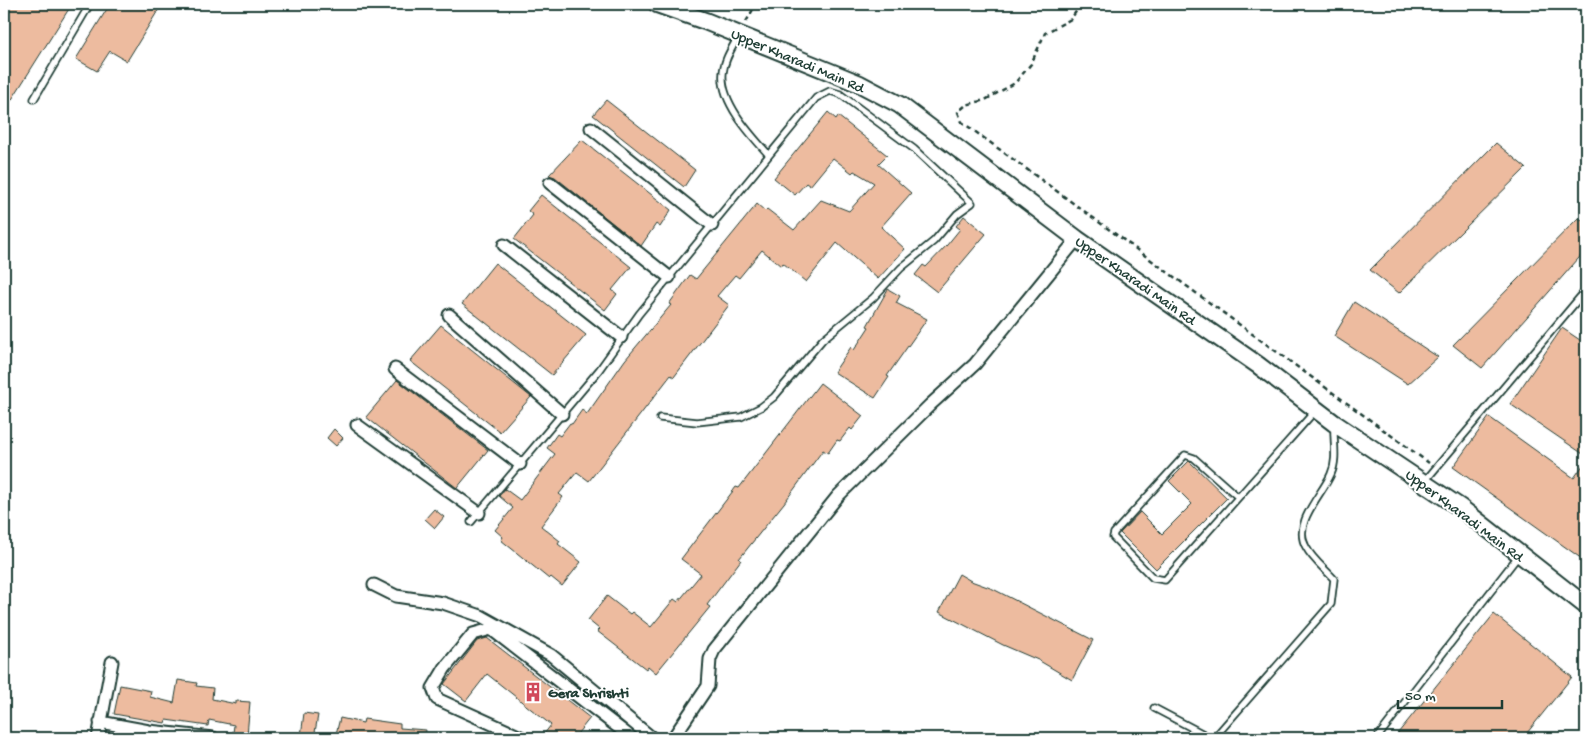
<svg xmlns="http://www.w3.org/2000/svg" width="1590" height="742" viewBox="0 0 1590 742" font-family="'Gochi Hand',sans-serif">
<rect width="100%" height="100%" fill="#fff"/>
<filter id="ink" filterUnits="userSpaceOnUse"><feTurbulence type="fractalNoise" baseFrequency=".02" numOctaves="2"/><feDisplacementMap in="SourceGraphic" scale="10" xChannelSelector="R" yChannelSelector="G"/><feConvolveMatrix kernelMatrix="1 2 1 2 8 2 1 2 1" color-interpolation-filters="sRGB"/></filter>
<g filter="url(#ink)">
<path fill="#edbb9f" stroke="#1f3d34" d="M4,4H72L4,112Z
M110,4H162L127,61L110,51L97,71L76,59Z
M606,100L695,170L684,187L593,115Z
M828,112L836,119L838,116L887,155L878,164L911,193L881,227L905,249L878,279L837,243L806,282L783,263L781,266L762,250L739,278L735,275L717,296L729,305L674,377L671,375L589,481L577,472L559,494L563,497L541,526L560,541L558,544L581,562L562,586L551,577L549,579L501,540L503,537L495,530L513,508L499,496L505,489L520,500L555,454L547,448L557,434L560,436L570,423L572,424L582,410L587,414L625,360L671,305L669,304L690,275L696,279L757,204L765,211L767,209L794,230L821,200L849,211L874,183L854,171L852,173L833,158L810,186L806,183L795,195L774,178Z
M582,140L671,210L660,227L656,224L641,246L555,177L549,175Z
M1496,143L1526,168L1399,293L1370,270Z
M541,195L631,267L612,290L617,294L605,310L514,239L533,215L528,211Z
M964,216L986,234L937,292L915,275L923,265L926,267L947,245L960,229L956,226Z
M1578,218L1586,222V250L1482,368L1453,345Z
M495,263L586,335L552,375L462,304Z
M888,289L900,296L896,303L927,319L887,376L889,377L875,398L834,372L851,347L854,350L869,327L867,326Z
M1354,302L1438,357L1408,384L1334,336Z
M441,325L531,397L500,432L410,361Z
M1562,328L1586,344V456L1510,404Z
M397,380L488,450L457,488L366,417Z
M820,383L863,416L852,430L850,428L840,441L837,440L828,453L823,450L784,503L739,559L741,560L707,605L710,607L656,673L648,666L646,669L597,631L599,629L588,620L607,596L630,614L632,612L651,627L674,599L678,602L701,574L681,559L736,487L739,488Z
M1489,417L1574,478L1586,461V552L1582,559L1453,467Z
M334,429L343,438L336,446L327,438Z
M1189,461L1227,498L1156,569L1120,533L1140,512L1162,534L1192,504L1169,481Z
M434,509L444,517L435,528L425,519Z
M959,574L971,581L993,589L1093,640L1072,680L1038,660L1003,645L939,612Z
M1494,614L1572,677L1523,738H1394Z
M487,638L590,718L574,738H541L551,725L487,674L466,701L444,684L477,641Z
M178,680L197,683L196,686L213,688L212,699L236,704V701L250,702L247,735L233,733L234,725L209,720L208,726L166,720L165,723L114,714L120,685L151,691L150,697L174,703Z
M304,713L318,715L314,738L301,736Z
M340,718L363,723L364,719L400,724V728L426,730L425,738H335Z"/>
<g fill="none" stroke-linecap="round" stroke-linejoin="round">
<defs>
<path id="lane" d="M738,37C732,48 724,60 723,73C720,102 751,135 769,155
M34,99L90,4
M1425,481L1586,290
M1238,497L1194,458L1185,455L1114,533L1113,537L1153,578L1165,580L1315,411
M471,522L599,370L639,314L816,98L830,91L840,94L914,149L972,203L957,214L934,241L901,268L873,298L823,339L774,397L761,407L741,417L697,422L660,418
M1154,708L1211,738
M1214,738L1331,604L1334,579C1325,569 1312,559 1306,547C1292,523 1322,495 1331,474C1338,459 1333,441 1334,425
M1377,738L1519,555"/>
<path id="street" d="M591,128L712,225
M550,183L669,277
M504,245L621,337
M449,315L562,414
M395,369L520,464
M357,425L479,513
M374,585L396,596L443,603L481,616L551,655L652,738
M100,722L149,731L213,738
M98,738L112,662
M523,738L437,699L433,688L445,668L473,634L491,629L632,738
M673,738L708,686L710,659L714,650L838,496L930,405L975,364L1077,239"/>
<path id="secondary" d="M657,4L705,21L860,84L900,105L1077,239L1258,365L1334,423L1461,508L1586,606"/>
</defs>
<use href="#lane" stroke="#1f3d34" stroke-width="9"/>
<use href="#street" stroke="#1f3d34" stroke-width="15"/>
<use href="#secondary" stroke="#1f3d34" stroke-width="20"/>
<path stroke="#1f3d34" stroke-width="2.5" stroke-dasharray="5 4" stroke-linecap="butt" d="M1081,4L1071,19L1045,33L1031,64L1015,83L985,100L966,105L958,112L962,122L1429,463
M746,22L756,4"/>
<use href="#lane" stroke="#fff" stroke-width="5.5"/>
<use href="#street" stroke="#fff" stroke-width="11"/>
<use href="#secondary" stroke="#fff" stroke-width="16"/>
</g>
</g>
<defs>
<symbol id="building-bare" viewBox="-9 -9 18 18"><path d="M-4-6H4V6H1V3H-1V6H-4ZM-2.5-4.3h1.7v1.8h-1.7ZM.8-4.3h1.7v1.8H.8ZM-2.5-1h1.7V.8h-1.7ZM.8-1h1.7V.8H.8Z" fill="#d1495b" stroke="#fff" stroke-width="2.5" paint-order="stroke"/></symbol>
</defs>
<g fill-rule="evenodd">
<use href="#building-bare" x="519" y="678" width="28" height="28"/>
</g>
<g text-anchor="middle" stroke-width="4" stroke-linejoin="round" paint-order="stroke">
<g font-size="15" fill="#1f3d34" stroke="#fff">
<text transform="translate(798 60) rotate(23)" y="5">Upper Kharadi Main Rd</text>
<text transform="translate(1136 280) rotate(35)" y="5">Upper Kharadi Main Rd</text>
<text transform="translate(1465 515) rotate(37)" y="5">Upper Kharadi Main Rd</text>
</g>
<g font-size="15" font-weight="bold" fill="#1f3d34" stroke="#fff" text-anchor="start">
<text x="548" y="697">Gera Shrishti</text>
</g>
</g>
<rect width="1590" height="742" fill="none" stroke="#fff" stroke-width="20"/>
<rect x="10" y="10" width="1570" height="722" fill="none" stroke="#1f3d34" stroke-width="2" filter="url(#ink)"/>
<path d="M1398 700v8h104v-8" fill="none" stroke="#1f3d34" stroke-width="2.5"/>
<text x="1405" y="700" font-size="15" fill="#1f3d34" stroke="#ffffff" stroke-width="4" paint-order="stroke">50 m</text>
</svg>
